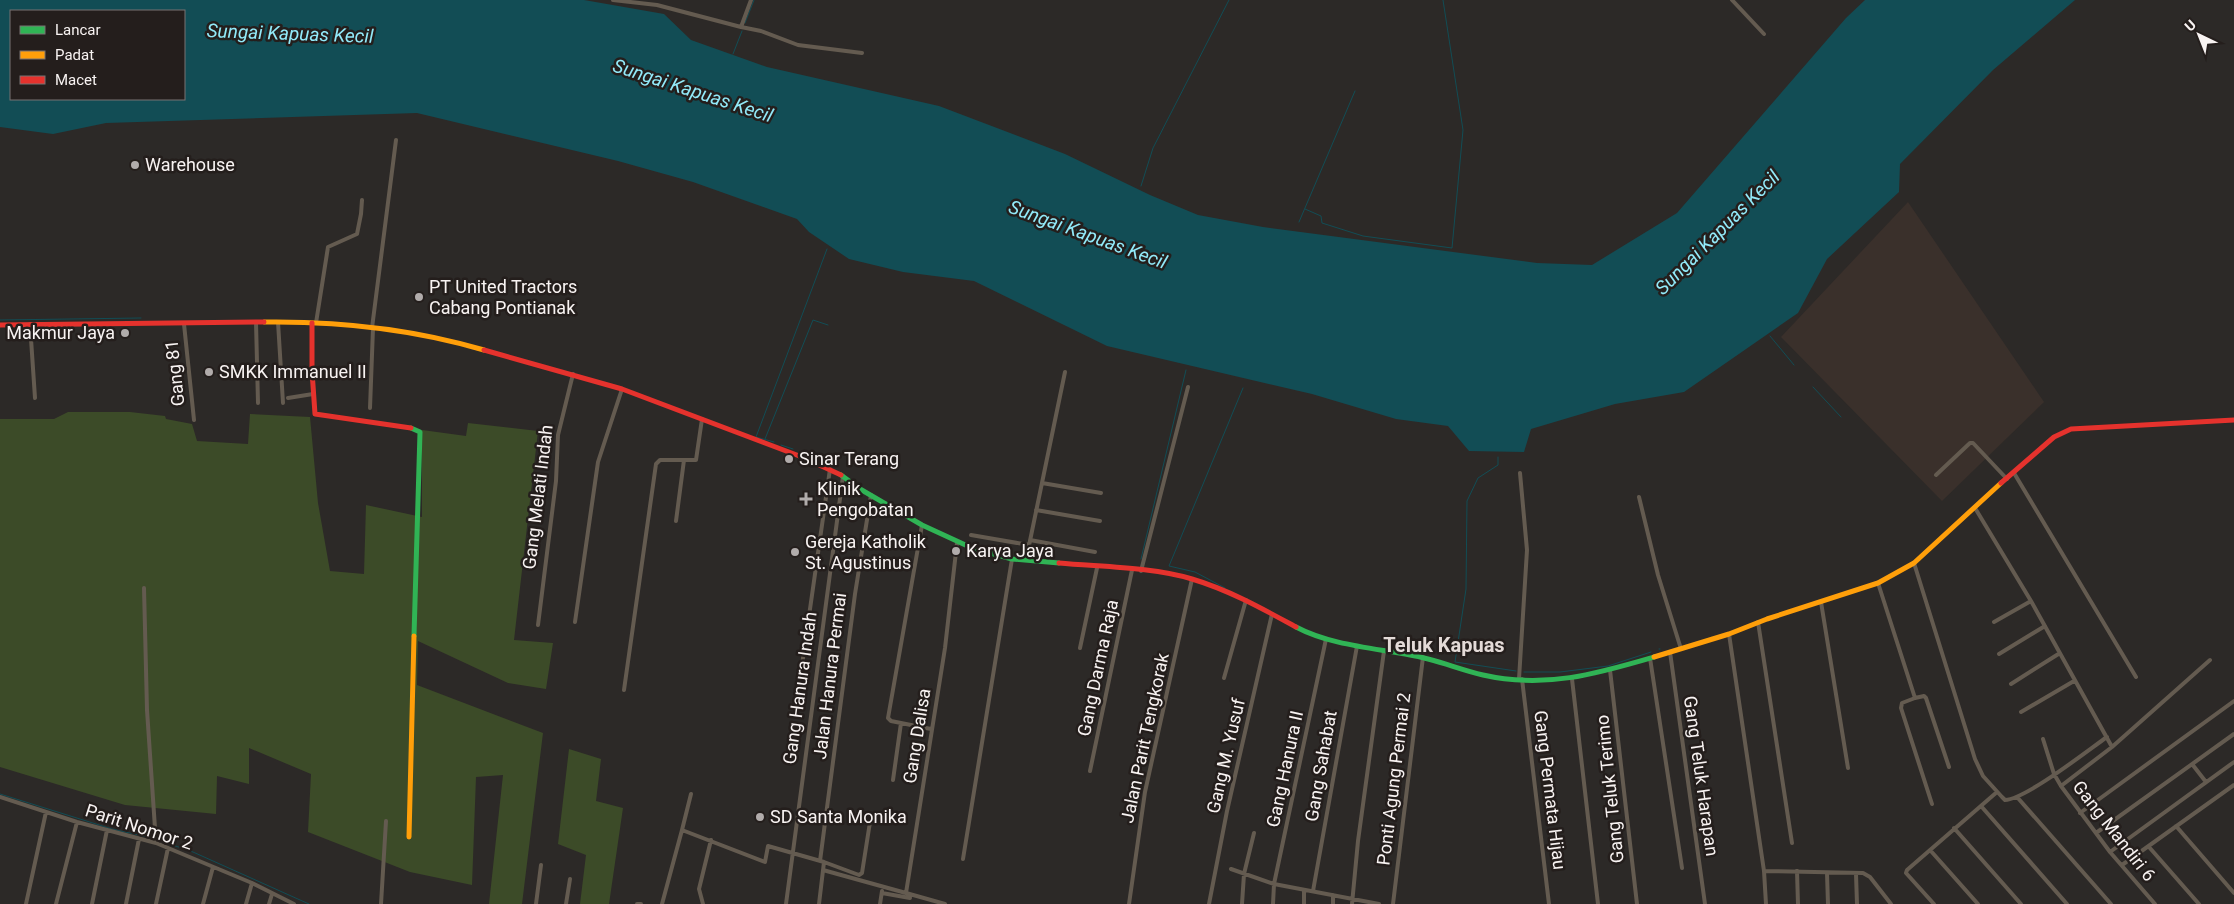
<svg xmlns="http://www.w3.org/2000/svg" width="2234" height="904" viewBox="0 0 2234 904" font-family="Roboto,sans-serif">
<rect width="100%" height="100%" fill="#2c2927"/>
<path fill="#3a302b" d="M1908,202L2044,402L1942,501L1781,337Z"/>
<path fill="#3c4b28" d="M68,412H130L165,416L166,419L192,424L197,441L248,444L250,414L310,417L318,503L330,571L364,574L366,505L422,517V430L466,436L468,423L538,431L514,640L553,643L546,689L508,683L418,641L417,685L543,733L522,904H489L503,775L476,777L472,885L410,872L308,832L311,774L249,748V784L217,776L216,814L125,805L0,767V419H54Z
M569,749L601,759L596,801L623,808L609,904H580L586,855L558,844Z"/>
<path fill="#124d55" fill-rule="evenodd" d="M0,0H584L664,14L691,40L767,67L939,106L1065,154L1150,195L1198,215L1263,227L1537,263L1592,265L1677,213L1846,18L1865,0H2075L1993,70L1900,164L1899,192L1827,259L1798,313L1684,392L1615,404L1531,429L1524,452L1469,451L1448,426L1396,419L1312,394L1107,346L974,281L903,272L849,259L809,232L797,219L693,182L618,161L417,113L106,123L53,134L0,127ZM11,11H184V99H11Z"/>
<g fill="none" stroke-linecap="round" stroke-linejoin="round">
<path stroke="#124d55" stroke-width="1" d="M745,23L754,0
M733,54L742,31
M1141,186L1153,148L1229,0
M1305,209L1321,216L1322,223L1363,236L1452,248L1463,130L1443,0
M1299,222L1355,91
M0,320L141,318
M1770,336L1794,365
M1813,387L1841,417
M765,439L813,320L828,325
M774,442L756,437L827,249
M781,445L793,449
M1498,457V465L1478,478L1467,501L1466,589L1455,662L1516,671
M1141,559L1186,370
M1225,588L1195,572L1169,566L1243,388
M1659,649H1660
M1524,672H1560L1608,666L1651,652
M0,794L112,829L152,838L193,852L309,904"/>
<path stroke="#645b50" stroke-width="4" d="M613,0L657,5L741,27L751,0
M1732,0L1764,34
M741,27L761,31L798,45L862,53
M256,322L258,403
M278,322L283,403
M316,323L328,247L357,234L361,214L362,200
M30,324L35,398
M184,324L194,420
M372,328L396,140
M288,398L313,394
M370,408L373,328
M2014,473L2136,677
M1936,475L1970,443H1973L2007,479
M1042,483L1101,493
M1639,497L1658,575L1681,649
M1975,508L2031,601L2112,747
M1036,510L1100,521
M676,521L684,460
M922,525L888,718L891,721L931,729
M971,535L1029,545
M1030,540L1095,552
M1026,560L1065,372
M1914,563L1975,759L1983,776L2002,797L2005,800C2026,799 2087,751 2107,737
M1141,571L1188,387
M1878,583L1915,698L1924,696L1926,698L1949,767
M144,588L147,710L156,843
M1821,602L1848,768
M575,622L598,462L622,389
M1758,622L1792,843
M1994,622L2031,601
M538,625L556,481L558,435L573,374
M1729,634L1764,871L1766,904
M1080,648L1097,568
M1670,652L1705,904
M1999,654L2045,626
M1650,658L1682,868
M1610,670L1637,904
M1224,678L1246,600
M1519,679L1527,550L1520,473
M1522,679L1549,904
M1572,679L1598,904
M2011,684L2060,653
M799,686L830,469
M624,690L656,464L660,460H696L702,419
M1915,698L1902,703L1901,708L1932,804
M2021,712L2074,681
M2043,739L2054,774L2061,786L2110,852L2155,904
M2192,764L2206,782
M1090,771L1132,570
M893,780L901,723
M2061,786L2112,747L2210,660
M0,797L77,822L156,843L252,883L294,904
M2017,797L2111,904
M1981,806L2067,904
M2080,813L2234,701
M2176,826L2234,893
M1954,828L2021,904
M682,830L691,794
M2096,833L2234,734
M2149,847L2199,904
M1930,850L1978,904
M2110,852L2234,762
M963,859L1012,559
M820,861L855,594L871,495
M2122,865L2234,785
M1231,869L1274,884L1379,904
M823,870L906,893
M1764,871L1863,873L1870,877L1891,904
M1797,871L1798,904
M1827,873L1828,904
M1856,874L1857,904
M1313,891L1357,646
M882,893L910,898
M26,904L46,812
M56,904L77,822
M92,904L107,830
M126,904L139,839
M156,904L168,848
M203,904L213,867
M246,904L252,883
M269,904L272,894
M381,904L386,821
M536,904L541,865
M566,904L570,879
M637,904H641
M662,904L682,830L765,862L768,846L824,862
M703,904L699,889L711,840
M786,904L843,476
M819,904L824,862L859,875L862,873L870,822
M880,904L882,891
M945,904L906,893L945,648L957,543
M1129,904L1145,792L1192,579
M1209,904L1227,811L1272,614
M1242,904L1244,874L1254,833
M1273,904L1274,884L1326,639
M1304,904V890
M1333,904V895
M1352,904L1358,841L1384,651
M1393,904L1423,657
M1934,904L1906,873L1907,870L1997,792"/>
<path stroke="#30b455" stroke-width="5" d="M411,428L420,432L414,636
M841,475L860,489L922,525L972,548L1012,559L1059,563
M1296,627C1330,645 1373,648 1410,655C1435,659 1458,669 1483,675C1545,689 1596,674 1654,657"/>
<path stroke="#ff9f0a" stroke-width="5" d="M264,322C338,321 413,329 484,350
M1654,657L1729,634L1767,619L1878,583L1914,563L2001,483
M409,837L414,636"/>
<path stroke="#e5322d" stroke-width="5" d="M312,323V371L315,414L411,428
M0,325L264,322
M484,350L622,389L802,457L841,475
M2001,483L2054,437L2071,429L2234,420
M1059,563C1102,567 1152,567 1192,579C1229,590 1263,609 1296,627"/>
</g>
<g fill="#b1acab" stroke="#241e1c" stroke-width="2">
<circle cx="135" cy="165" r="5"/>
<circle cx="419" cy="297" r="5"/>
<circle cx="125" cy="333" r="5"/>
<circle cx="209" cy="372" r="5"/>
<circle cx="789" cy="459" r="5"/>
<path d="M803.5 491.5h5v5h5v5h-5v5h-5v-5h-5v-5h5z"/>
<circle cx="956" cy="551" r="5"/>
<circle cx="795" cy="552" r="5"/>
<circle cx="760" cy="817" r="5"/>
</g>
<g text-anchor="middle" stroke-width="5" stroke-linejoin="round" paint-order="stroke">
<g font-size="18" fill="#f8f3f2" stroke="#241e1c" text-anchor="start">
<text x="145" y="171">Warehouse</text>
<text x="429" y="293">PT United Tractors<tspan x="429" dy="21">Cabang Pontianak</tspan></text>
<text x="115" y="339" text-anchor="end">Makmur Jaya</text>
<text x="219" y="378">SMKK Immanuel II</text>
<text x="799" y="465">Sinar Terang</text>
<text x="817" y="495">Klinik<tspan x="817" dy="21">Pengobatan</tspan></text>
<text x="805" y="548">Gereja Katholik<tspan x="805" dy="21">St. Agustinus</tspan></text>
<text x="966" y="557">Karya Jaya</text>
<text x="770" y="823">SD Santa Monika</text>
</g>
<g font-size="18" fill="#f8f3f2" stroke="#241e1c">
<text transform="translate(175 373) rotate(-96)" y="6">Gang 81</text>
<text transform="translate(538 497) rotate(-83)" y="6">Gang Melati Indah</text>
<text transform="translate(1098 668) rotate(-78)" y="6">Gang Darma Raja</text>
<text transform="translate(830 676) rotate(-83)" y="6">Jalan Hanura Permai</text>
<text transform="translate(800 688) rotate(-82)" y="6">Gang Hanura Indah</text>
<text transform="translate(917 736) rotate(-81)" y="6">Gang Dalisa</text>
<text transform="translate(1145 738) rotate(-78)" y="6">Jalan Parit Tengkorak</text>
<text transform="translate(1226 756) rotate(-77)" y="6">Gang M. Yusuf</text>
<text transform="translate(1321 766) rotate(-80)" y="6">Gang Sahabat</text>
<text transform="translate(1285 769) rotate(-78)" y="6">Gang Hanura II</text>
<text transform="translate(1701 776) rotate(82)" y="6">Gang Teluk Harapan</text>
<text transform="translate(1394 779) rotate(-83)" y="6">Ponti Agung Permai 2</text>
<text transform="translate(1610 789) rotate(-96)" y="6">Gang Teluk Terimo</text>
<text transform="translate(1550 790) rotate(83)" y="6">Gang Permata Hijau</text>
<text transform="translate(139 827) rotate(18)" y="6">Parit Nomor 2</text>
<text transform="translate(2114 831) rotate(52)" y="6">Gang Mandiri 6</text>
</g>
<g font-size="19" font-style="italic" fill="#92eaf9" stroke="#241e1c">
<text transform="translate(290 33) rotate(2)" y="7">Sungai Kapuas Kecil</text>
<text transform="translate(693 90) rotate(18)" y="7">Sungai Kapuas Kecil</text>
<text transform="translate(1717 232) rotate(-45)" y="7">Sungai Kapuas Kecil</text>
<text transform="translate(1088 234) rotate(20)" y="7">Sungai Kapuas Kecil</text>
</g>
<g font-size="20" font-weight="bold" fill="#e4dbd8" stroke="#241e1c">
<text x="1444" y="652">Teluk Kapuas</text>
</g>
</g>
<rect x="10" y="10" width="175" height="90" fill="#241e1c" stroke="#797372"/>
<rect x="20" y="26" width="25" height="8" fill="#30b455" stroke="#797372"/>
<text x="55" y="35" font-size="15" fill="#f8f3f2">Lancar</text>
<rect x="20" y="51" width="25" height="8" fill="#ff9f0a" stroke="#797372"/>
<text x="55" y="60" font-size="15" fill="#f8f3f2">Padat</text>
<rect x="20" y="76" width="25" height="8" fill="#e5322d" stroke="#797372"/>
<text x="55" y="85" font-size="15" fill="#f8f3f2">Macet</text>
<g transform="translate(2199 35) rotate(317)" stroke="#241e1c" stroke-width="4" paint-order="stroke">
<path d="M0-4L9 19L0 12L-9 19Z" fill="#f8f3f2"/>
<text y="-8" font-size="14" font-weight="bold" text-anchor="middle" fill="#f8f3f2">U</text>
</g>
</svg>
